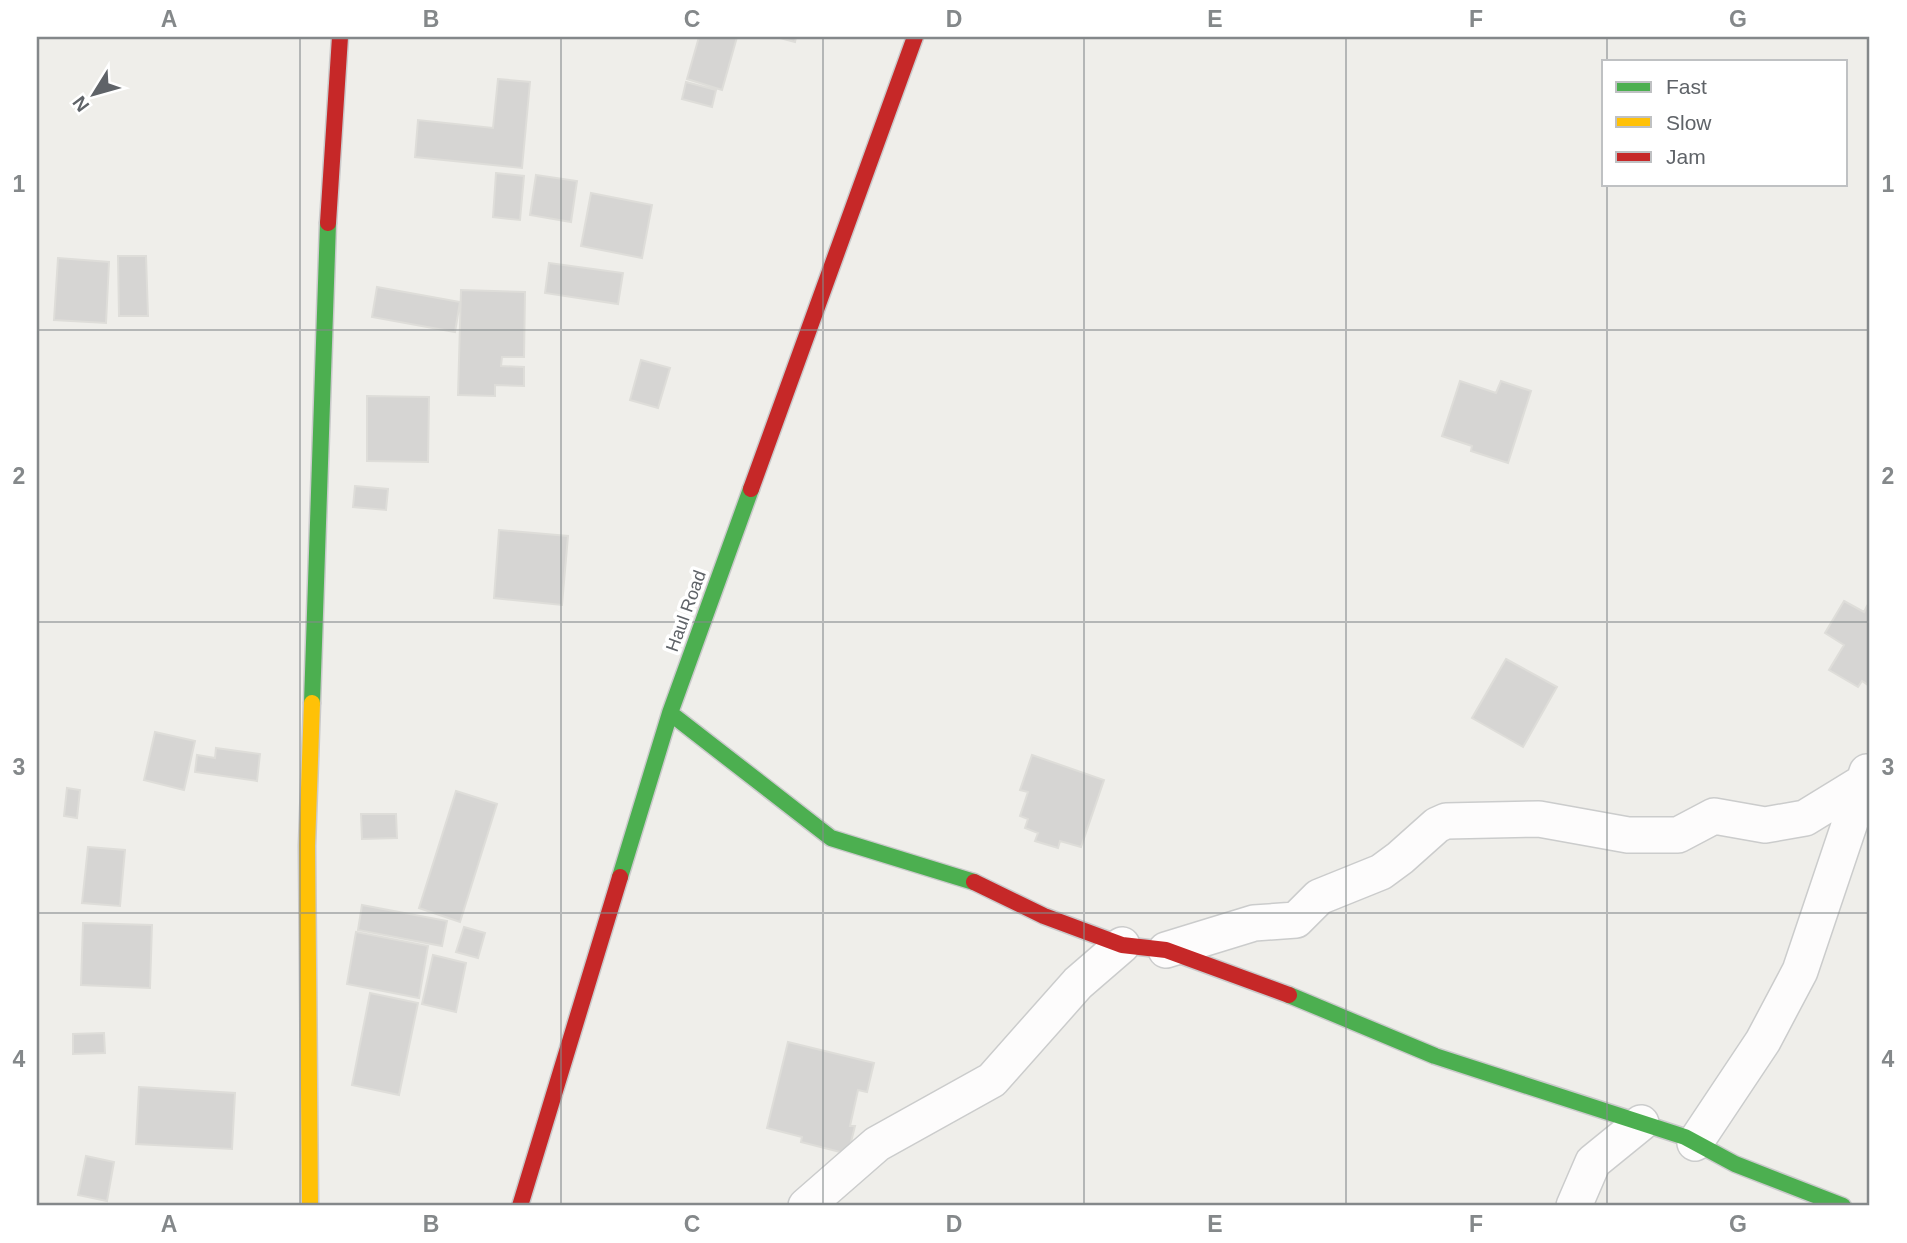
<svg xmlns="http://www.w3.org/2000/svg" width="1907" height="1243" viewBox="0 0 1907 1243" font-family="Helvetica,sans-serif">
<rect width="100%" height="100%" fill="#efeeea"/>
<path fill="#d6d5d3" stroke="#deddd9" stroke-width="2" d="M699,37H737L722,90L687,79Z
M776,37H796L795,42Z
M498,79L530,82L522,168L415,157L418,120L493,128Z
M686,82L716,90L712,107L682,99Z
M496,173L524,176L520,220L493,217Z
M536,175L577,181L571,222L530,215Z
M591,193L652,205L642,258L581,246Z
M118,256H146L148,316H119Z
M58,258L109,262L106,323L54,320Z
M549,263L623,273L618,304L545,293Z
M377,287L460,302L455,332L372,317Z
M461,290L525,292L524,357H502L501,366L524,367V386L495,385V396L458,395Z
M641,360L670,368L658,408L630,400Z
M1460,381L1496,393L1501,381L1531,391L1508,463L1471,451L1472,446L1442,436Z
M367,396L429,397L428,462L367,461Z
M355,486L388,489L386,510L353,507Z
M499,530L568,536L562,605L494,598Z
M1844,601L1864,612L1867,606L1870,608V682L1868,685L1862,681L1858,687L1829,670L1844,645L1825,633Z
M1506,659L1557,687L1523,747L1472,718Z
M155,732L195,741L184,790L144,780Z
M216,748L260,754L257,781L195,772L197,755L215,758Z
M1032,755L1104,780L1081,847L1060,841L1058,848L1035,841L1038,833L1025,828L1028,819L1020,816L1028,792L1020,790Z
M67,788L80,790L77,818L64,816Z
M456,791L497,804L460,922L419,908Z
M361,814H396L397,838L362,839Z
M88,847L125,850L120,906L82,903Z
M362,905L447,921L442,946L358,930Z
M83,923L152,925L150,988L81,985Z
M464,927L485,933L478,958L456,952Z
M356,932L428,946L419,998L347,984Z
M433,955L466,963L456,1012L422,1004Z
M370,993L418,1003L399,1095L352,1085Z
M104,1033L105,1053L73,1054V1034Z
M788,1042L874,1063L867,1092L858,1090L850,1126H855L848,1154L801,1142L802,1137L767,1128Z
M139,1087L235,1093L232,1149L136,1144Z
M86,1156L114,1162L107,1201L78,1195Z"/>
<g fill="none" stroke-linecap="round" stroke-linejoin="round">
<defs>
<path id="street" d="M1166,950L1254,923L1296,920L1319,897L1381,872L1400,858L1437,825L1446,821L1539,819L1628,835H1678L1714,816L1765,825L1805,818L1862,783L1870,787
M1695,1143L1763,1041L1800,971L1867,772
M806,1206L877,1144L992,1080L1078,983L1122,945
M1574,1206L1593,1162L1641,1123"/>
<path id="fast" d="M312,703L328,223
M670,713L831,838L974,882
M620,877L670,713L751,489
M1289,995L1435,1056L1685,1137L1735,1164L1843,1206"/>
<path id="slow" d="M310,1206L307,846L312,703"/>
<path id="jam" d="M328,223L340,37
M751,489L915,37
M974,882L1044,916L1122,945L1166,950L1289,995
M520,1206L620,877"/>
</defs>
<use href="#street" stroke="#cbcccc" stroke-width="38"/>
<use href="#fast" stroke="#cacacb" stroke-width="19"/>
<use href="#slow" stroke="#cacacb" stroke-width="19"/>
<use href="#jam" stroke="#cacacb" stroke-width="19"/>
<use href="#street" stroke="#fdfcfc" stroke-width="35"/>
<use href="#fast" stroke="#4caf50" stroke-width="16"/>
<use href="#slow" stroke="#ffc107" stroke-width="16"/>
<use href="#jam" stroke="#c62828" stroke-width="16"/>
</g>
<path fill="none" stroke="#84888a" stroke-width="2" stroke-opacity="0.55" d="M300,37V1206M561,37V1206M823,37V1206M1084,37V1206M1346,37V1206M1607,37V61M1607,184V1206M37,330H1870M37,622H1870M37,913H1870"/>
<g text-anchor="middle" stroke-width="7" stroke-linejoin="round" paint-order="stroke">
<g font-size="18" fill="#5f6368" stroke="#fff">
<text transform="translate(686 611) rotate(-70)" y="6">Haul Road</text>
</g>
</g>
<rect width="1907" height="1243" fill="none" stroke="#ffffff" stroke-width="77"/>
<rect x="1602" y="60" width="245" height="126" fill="#ffffff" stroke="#bfc1c3" stroke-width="2"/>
<rect x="1616" y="82" width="35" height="10" fill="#4caf50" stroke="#bfc1c3" stroke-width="2"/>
<text x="1666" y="94" font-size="21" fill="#5f6368">Fast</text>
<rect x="1616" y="117" width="35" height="10" fill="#ffc107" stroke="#bfc1c3" stroke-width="2"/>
<text x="1666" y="130" font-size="21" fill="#5f6368">Slow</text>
<rect x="1616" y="152" width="35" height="10" fill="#c62828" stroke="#bfc1c3" stroke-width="2"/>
<text x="1666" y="164" font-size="21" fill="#5f6368">Jam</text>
<g transform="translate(94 94) rotate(233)" stroke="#ffffff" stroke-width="5" paint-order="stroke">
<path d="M0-5L12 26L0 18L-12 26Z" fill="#5f6368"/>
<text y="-10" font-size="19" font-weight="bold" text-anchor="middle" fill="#5f6368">N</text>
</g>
<rect x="38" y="38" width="1830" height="1166" fill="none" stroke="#84888a" stroke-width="2.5"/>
<g font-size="23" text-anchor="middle" font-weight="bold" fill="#84888a">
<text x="169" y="27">A</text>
<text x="431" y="27">B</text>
<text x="692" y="27">C</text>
<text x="954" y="27">D</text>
<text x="1215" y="27">E</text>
<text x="1476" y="27">F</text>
<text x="1738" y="27">G</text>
<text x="19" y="192">1</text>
<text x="1888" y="192">1</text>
<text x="19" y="484">2</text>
<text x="1888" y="484">2</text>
<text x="19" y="775">3</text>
<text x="1888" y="775">3</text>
<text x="19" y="1067">4</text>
<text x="1888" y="1067">4</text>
<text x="169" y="1232">A</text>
<text x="431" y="1232">B</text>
<text x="692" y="1232">C</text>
<text x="954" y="1232">D</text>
<text x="1215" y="1232">E</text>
<text x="1476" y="1232">F</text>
<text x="1738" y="1232">G</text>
</g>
</svg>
